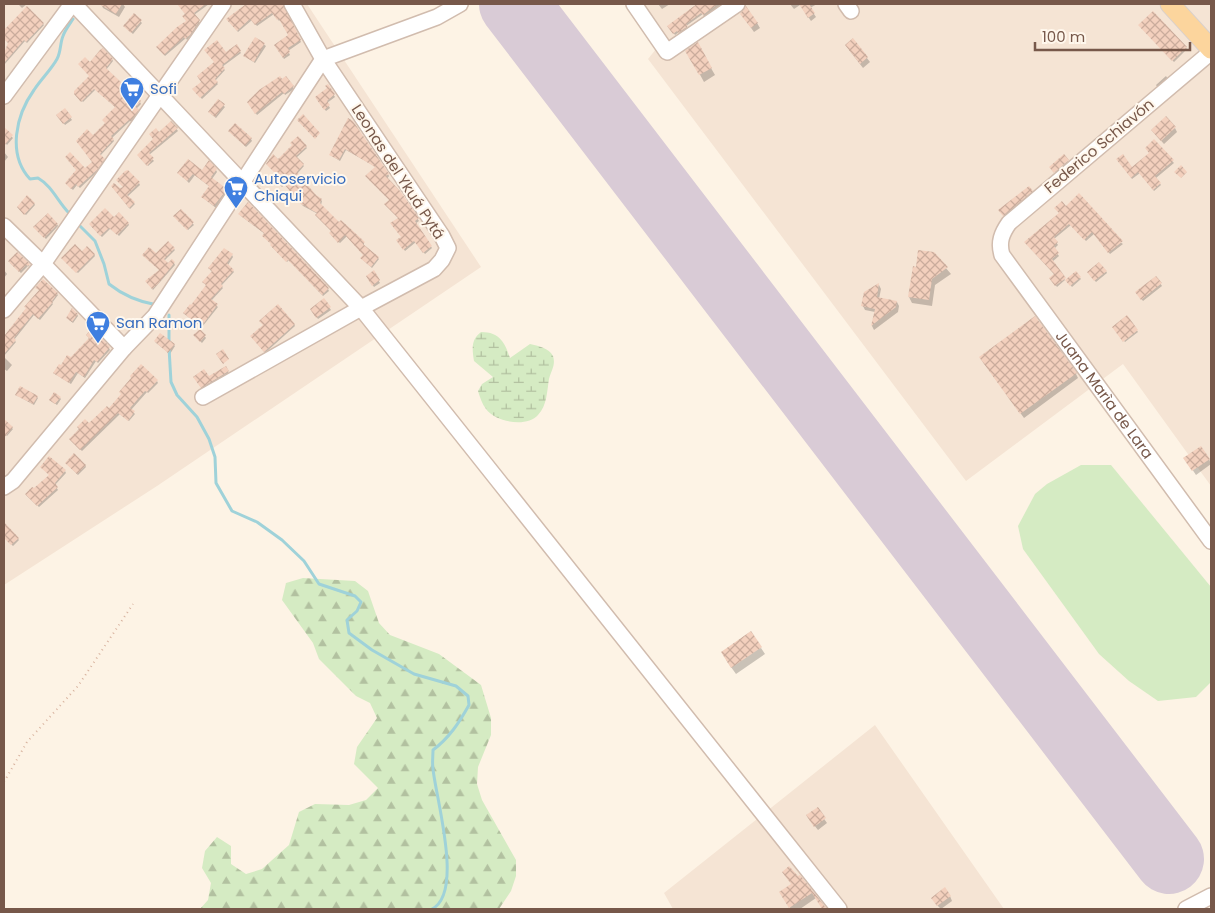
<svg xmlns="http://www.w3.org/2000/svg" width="1215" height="913" viewBox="0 0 1215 913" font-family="Poppins,sans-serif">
<defs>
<pattern id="forest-firs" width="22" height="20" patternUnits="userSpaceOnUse" patternTransform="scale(1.25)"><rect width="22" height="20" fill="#d5ebc3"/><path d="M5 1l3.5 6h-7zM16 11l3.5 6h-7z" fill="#b2c1a0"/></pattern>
<pattern id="wetland-marsh" width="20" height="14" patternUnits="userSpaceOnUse" patternTransform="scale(1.25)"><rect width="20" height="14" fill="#d5ebc3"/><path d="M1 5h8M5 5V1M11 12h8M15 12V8" fill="none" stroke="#b2c1a0"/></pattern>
<pattern id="building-cross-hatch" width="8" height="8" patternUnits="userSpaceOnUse" patternTransform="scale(1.25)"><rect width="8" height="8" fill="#f3d0bd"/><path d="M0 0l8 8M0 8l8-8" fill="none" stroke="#caac9c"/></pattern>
</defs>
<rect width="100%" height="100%" fill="#fdf3e5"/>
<path fill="#f5e4d4" d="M4,4H307L481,267L157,486L4,585Z
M625,4H1211V486L1123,364L966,481L648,59L656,49Z
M875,725L1004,909H673L664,893Z"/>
<path fill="#d5ebc3" d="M1081,465H1111L1211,587V682L1196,697L1158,701L1129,681L1099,654L1023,549L1018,526L1035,494L1047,484Z"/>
<path fill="url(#forest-firs)" d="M303,578L355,581L368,591L379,623L390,635L439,654L481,685L491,718V735L478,767L477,784L482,800L516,860V876L511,891L499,909H200L208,900L211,883L202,868L205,851L217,837L231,846V864L246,874L262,869L289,845L299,812L315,804L349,805L366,800L378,788L354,764L357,747L377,718L370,703L356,696L319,659L313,643L282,600L286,583Z"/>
<path fill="url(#wetland-marsh)" d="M481,332C500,332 505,343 510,358L530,344C538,346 549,348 553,356C556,365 551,371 549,379C547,391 547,406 538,415C527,428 495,422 486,409C482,404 480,397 478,391L482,384L493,377L474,361C472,348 471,340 481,332Z"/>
<path fill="#0003" d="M18,4H27L22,8Z
M101,4H123L125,7L119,17L103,8Z
M178,4H209L194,15L200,23L191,37L187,40L186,38L165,56L159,49L187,21V14Z
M249,4H282L283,15L286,14L301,42L288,51L290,55L284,59L275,45L290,35L280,20L279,21L274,14L257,26L252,20L238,32L229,21L228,19Z
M658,4H670L662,9Z
M695,4H722L704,17L703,14L686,26L688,29L680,34L679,32L675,35L669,26L696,5Z
M790,4H817L810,8L816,17L811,21L800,5L794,9Z
M1153,13L1187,49L1174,62L1141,27Z
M134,15L142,23L133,34L125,27Z
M744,18L757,23L760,28L754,32Z
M43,24L44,25L27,43L25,41L4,65V56L10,44L4,39V29L5,30Z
M256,39L266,46L255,63L245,56Z
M853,40L870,62L863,68L849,50Z
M697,44L715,75L704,82L687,51Z
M236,46L241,53L222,67L225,70L215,81L218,84L202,99L195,91L215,62Z
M112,59L113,61L106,70L140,102L141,104L136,109L139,112L132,122L130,121L112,138L114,141L100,156L105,161L97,172L80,188L77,185L73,190L67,184L93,163V137L107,124L116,108L96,89L83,102L74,92L90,77V64Z
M1166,76L1169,81L1159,90L1156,85Z
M286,78L294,89L285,95L284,93L257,115L249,102Z
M328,86L335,97L327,103L330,108L326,111L316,98L328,89Z
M218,101L225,107L216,118L211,114Z
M65,110L72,120L65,125L58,115Z
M348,120L388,174L389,176L387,179L399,192L419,221L415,224L432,248L425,254L416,242L405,251L398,240L402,237L399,218L376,167L346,150L340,161L332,156Z
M171,122L178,131L149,155L154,161L148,166L139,157Z
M1175,128L1177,132L1164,144L1155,134Z
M4,129L13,138L7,145L4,141Z
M230,132L251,139L252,141L246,147Z
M1154,141L1174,163L1156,178L1161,185L1154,191L1140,173L1132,179L1118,159L1132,168L1150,153Z
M306,147L307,148L296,158L304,166L297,174L315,196L321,200L322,201L321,205L339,224L364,243V246L378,258L379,259L372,268L363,260L364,255L347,236L340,243L331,235L332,232L318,214L303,206L285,184L282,187L276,181L279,176V161Z
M4,152L8,157L4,162Z
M1068,161L1069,162L1056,173L1052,169Z
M216,170L217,172L212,179L228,192L216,208L202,197L210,187L195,175L189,183L179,173Z
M139,183L140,185L127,197L135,204L130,209L113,188L120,190Z
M1032,191L1033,193L1005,217L1000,210Z
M34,203L35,205L26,215L19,209Z
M248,204L328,289L329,291L323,296L289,260L287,262L272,247V245L265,234L241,216L240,214Z
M1066,207L1123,244L1110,254L1094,234L1086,241L1071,225L1054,239L1058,245L1054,249L1059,256L1052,262L1065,280L1057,287L1051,278L1055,275L1027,244Z
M181,211L194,225L188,230L176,218Z
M128,223L129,225L119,236L111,228L102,237L91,226Z
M57,224L58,226L46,239L36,229Z
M174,249L175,250L164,261L168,264L174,263L175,265L153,290L148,283L160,270L156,254Z
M82,252L94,254L95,256L78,273L64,260Z
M933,253L951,274L935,285L932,306L912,303L909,297L918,268Z
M232,255L233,257L228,265L234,272L221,286L223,288L211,301L218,307L202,327L184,313L192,307L207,286L204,282L213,272L210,270Z
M10,263L29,265L30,267L28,266L21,273Z
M4,270L7,274L4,278Z
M1106,271L1107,273L1096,282L1089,274Z
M373,272L380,283L374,287L367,276Z
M1076,273L1081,279L1072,287L1068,282Z
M1156,277L1162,286L1143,301L1137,293Z
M879,285L881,289L879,299L897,302L899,306L898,312L874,330L872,326L875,312L865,310L863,306L865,293Z
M37,288L57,294L58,295L52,303L53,304L40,320L34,315L14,340L16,342L4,356V338L40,291Z
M324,300L331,310L318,319L311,309Z
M77,314L78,316L73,323L67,318Z
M1127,317L1138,332L1125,342L1114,328Z
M294,324L295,326L265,353L253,338L265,326Z
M200,330L206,338L202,343L196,337Z
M155,342L174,345L175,346L170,354Z
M109,348L110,350L98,363L96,361L85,378L78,373L71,384L55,374L71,359Z
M4,357L12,365L7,371L4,369Z
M983,362L1076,374L1078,378L1024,418Z
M225,367L229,374L202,389L195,378H209Z
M157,381L158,383L148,393L147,392L131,410L135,414L129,421L120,414L82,451L72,441L71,439L85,421L89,425Z
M18,396L37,397L38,398L34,405Z
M60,398L61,399L57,405L50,400Z
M4,421L13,429L7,436L4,433Z
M1209,459L1211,464L1196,475L1188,463Z
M67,464L85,465L86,467L78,475Z
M65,471L66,473L55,485L58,490L39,507L27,496L26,495Z
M4,524L19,540L13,546L4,537Z
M761,648L765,654L736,674L726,660Z
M817,809L827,823L818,830L810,820Z
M800,877L826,909H823L816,898L800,909H791L780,892L792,885Z
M950,896L952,901L941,909L935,903Z"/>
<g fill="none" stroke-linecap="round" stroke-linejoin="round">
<path stroke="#9fd2d9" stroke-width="3" d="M69,213C58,202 52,186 38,178L30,179C7,154 16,115 34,90C41,79 51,70 57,59C61,52 60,43 63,36C65,30 69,25 73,19
M78,224L95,241L104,264L109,284C124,296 139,302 157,305
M169,315V342
M169,348L171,382L177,395L197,417L209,439L215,457L216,483L232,511L257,522L282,540L304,561L319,584L355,596L361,602L357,611L347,620L349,633L372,650L414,674L456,686L468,696L469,705C459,723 449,738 433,750C433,756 432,763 433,769C436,799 464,893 432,909"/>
<path stroke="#d9cbd6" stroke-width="70" d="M514,4L1169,859"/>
</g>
<path fill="url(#building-cross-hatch)" d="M99,4H122L116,14Z
M177,4H206L194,13L200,20L190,35L185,39L184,37L164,55L156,47L177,27L186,21L182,16L185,14Z
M246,4H283L301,40L288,48L290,52L283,58L274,45L288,35L279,19L277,20L272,13L255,25L250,19L237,31L226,19Z
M697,4H718L703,15L701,13L686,24L688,26L678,33L677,31L673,34L667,26Z
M799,4H809L815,13L808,18Z
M27,6L44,23L26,42L24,40L4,63V53L8,43L4,39V30Z
M746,6L758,23L751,28L740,14Z
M1153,11L1187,47L1172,61L1138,25Z
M134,13L142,20L131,33L123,26Z
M255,37L265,43L254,62L243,56Z
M853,38L868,57L860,64L845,45Z
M217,40L226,52L237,44L241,51L222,65L225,68L215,79L218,82L200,98L192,89L201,82L197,76L214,62L204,50Z
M698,42L712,68L699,75L685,51Z
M103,48L113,59L106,68L141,101L136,107L139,110L130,121L129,120L111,136L114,139L100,154L105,159L97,170L78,187L76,184L71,189L65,183L76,170L65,157L70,152L85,168L92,162L76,141L87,129L93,135L105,123L102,120L115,107L94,89L81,102L74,94V91L89,76L78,64L85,57L90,62L100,50Z
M280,76L282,79L286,76L294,86L284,94L282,92L255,114L247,102L259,90Z
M328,84L335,94L327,101L330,105L324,110L315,97L327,88L325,86Z
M218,99L225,104L215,117L208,112Z
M65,108L72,117L63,124L56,115Z
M303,114L320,133L315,139L297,120Z
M1166,116L1176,127L1161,141L1151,130Z
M348,118L353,121L389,174L386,176L400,191L419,218L415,221L432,246L423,253L414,241L403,250L396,240L401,237L390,223L398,218L384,204L389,200L365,176L375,167L345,149L339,160L329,155Z
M171,121L178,128L149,153L154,158L147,166L137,155L153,139L149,134L156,128L159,132Z
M235,123L252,138L245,146L228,131Z
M4,127L13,135L4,146Z
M298,136L307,146L296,156L304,164L297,172L316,195L322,199L320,203L339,222L341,220L365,242L363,244L379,257L371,267L360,258L363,255L345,235L338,243L329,233L331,231L315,215L317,213L301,204L283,183L281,186L274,179L277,175L266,164L273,154L278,159L292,145L290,143Z
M1154,139L1174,160L1155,176L1161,183L1153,190L1138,172L1131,178L1116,159L1123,154L1132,167L1149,153L1145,148Z
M1064,154L1069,160L1054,173L1049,167Z
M188,159L202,170L209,160L217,169L211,177L227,189L214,206L201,197L209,186L193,174L187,181L177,173Z
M1181,165L1187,172L1181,178L1174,172Z
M128,170L140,182L127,195L135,202L129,208L111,186L114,183L120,188L123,187L116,180L125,171Z
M1029,186L1033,191L1003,216L998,210Z
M1079,193L1123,241L1108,253L1092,232L1084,240L1069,224L1054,237L1058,242L1054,246L1059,253L1052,259L1066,278L1055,286L1049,278L1054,274L1024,242L1059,213L1054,208L1062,201L1066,206Z
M27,195L35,203L24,215L17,207Z
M248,202L329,288L322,295L288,260L286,262L270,245L271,244L262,236L264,233L238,214Z
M105,208L114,217L119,212L129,223L117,235L109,228L100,236L89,224Z
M181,209L194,222L187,230L173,216Z
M48,213L58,224L44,238L33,227Z
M168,241L175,248L164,259L168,263L172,259L175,262L158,284L152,289L145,281L159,270L142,255L149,247L156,253Z
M75,244L82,251L87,246L95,254L76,273L61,258Z
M224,248L233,254L227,263L234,270L221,284L223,286L211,299L218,304L201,327L183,313L190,304L191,305L206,285L202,282L212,271L208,268Z
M918,250L934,252L948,267L932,279L929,300L908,297L913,266L916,267Z
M17,252L30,264L28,266L26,265L19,272L8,261Z
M1099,262L1107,271L1094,281L1087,272Z
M374,270L380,280L372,286L366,276Z
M1076,271L1081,277L1070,286L1065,280Z
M1156,276L1162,283L1141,300L1135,292Z
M43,279L58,293L52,301L53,302L38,319L33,314L14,338L16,340L4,354V336L26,308L24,307L39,290L35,288Z
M879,283L877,297L897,301L896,307L871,326L875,309L861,306L864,292Z
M324,298L331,307L316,318L310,309Z
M278,304L295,324L264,352L250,336L263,325L259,321Z
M72,308L78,314L72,322L66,318Z
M1127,315L1138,330L1123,342L1112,327Z
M1035,316L1077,373L1020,414L979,357Z
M92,328L110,347L97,362L94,360L84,377L76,372L69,383L53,373L59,364L61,365L67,355L71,357L89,338L86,335Z
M200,329L206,335L200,342L193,335Z
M160,333L175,344L168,353L154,341Z
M223,349L229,359L223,364L216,354Z
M141,364L158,380L147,392L145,391L130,408L135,411L128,421L118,413L80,450L69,439L79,429L77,427L85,419L89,423L107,406L109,408L121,394L119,392L131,378L130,376Z
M226,366L229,371L201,388L193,377L204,369L209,376Z
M20,386L38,396L33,404L15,395Z
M54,392L61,397L55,404L49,400Z
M4,419L13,427L4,438Z
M1201,446L1210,459L1192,471L1183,458Z
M74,453L86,465L77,474L65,463Z
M49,456L66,470L55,483L58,487L37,506L25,494L32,487L34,488L49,475L40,467Z
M4,522L19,538L11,545L4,538Z
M751,631L762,647L731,668L721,652Z
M818,807L826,818L814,827L806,815Z
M789,866L798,876L800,875L827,909H822L812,893L789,908L779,892L791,884L782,872Z
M945,887L951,896L937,906L931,898Z"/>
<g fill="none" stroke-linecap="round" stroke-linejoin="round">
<defs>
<g id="minor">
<path d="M74,4L361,308L839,909"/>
<path d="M634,4L667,52L737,4"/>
<path d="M846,4L851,11"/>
<path id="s1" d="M1211,52L1009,223C1002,233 998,242 1002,255L1211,541"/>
<path d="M4,96L72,4"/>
<path d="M4,226L43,264L124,348"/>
<path d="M4,310L43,264L223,4"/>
<path d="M203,397L361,308L434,269L442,260L448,248L442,236L323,59L292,4"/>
<path d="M4,487L13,481L124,348L155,316L323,59L437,17L460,4"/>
<path d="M1186,909L1211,896"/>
</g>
<path id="major" d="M1170,4L1211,49"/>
</defs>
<use href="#minor" stroke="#d1bcae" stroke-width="18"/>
<use href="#major" stroke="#d9d0cc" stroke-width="21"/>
<path stroke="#d8b39f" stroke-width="2" stroke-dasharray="1 4" stroke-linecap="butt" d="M4,782L27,742L78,686L133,604"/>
<use href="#minor" stroke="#fff" stroke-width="15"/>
<use href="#major" stroke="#fcd59d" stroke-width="19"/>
</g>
<defs>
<symbol id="supermarket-pin" viewBox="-11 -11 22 30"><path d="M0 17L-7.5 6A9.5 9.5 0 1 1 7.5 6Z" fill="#3f7fe0" stroke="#fff7ec"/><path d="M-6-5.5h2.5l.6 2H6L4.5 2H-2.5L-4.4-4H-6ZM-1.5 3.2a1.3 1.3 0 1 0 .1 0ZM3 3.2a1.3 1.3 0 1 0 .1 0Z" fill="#fff"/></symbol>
</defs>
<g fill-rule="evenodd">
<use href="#supermarket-pin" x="118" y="75" width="28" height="38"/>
<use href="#supermarket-pin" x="222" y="174" width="28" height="38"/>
<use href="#supermarket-pin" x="84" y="309" width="28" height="38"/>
</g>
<g text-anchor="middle" stroke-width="4" stroke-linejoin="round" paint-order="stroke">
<g font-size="15" fill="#366cbe" stroke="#fff7ec" text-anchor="start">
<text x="150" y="94">Sofi</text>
<text x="254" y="184">Autoservicio<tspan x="254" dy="17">Chiqui</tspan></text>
<text x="116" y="328">San Ramon</text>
</g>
<g font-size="15" fill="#77584a" stroke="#fff7ec">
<text transform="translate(1099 146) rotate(-40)" y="5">Federico Schiavón</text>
<text transform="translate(398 172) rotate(57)" y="5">Leonas del Ykuá Pytá</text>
<text dy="5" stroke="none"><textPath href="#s1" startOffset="472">Juana Marìa de Lara</textPath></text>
</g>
</g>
<rect width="1215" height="913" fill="none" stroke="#77584a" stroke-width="10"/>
<path d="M1035 42v8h155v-8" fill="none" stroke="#77584a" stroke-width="2.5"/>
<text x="1042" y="42" font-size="15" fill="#77584a" stroke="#fff7ec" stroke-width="4" paint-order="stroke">100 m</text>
</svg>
